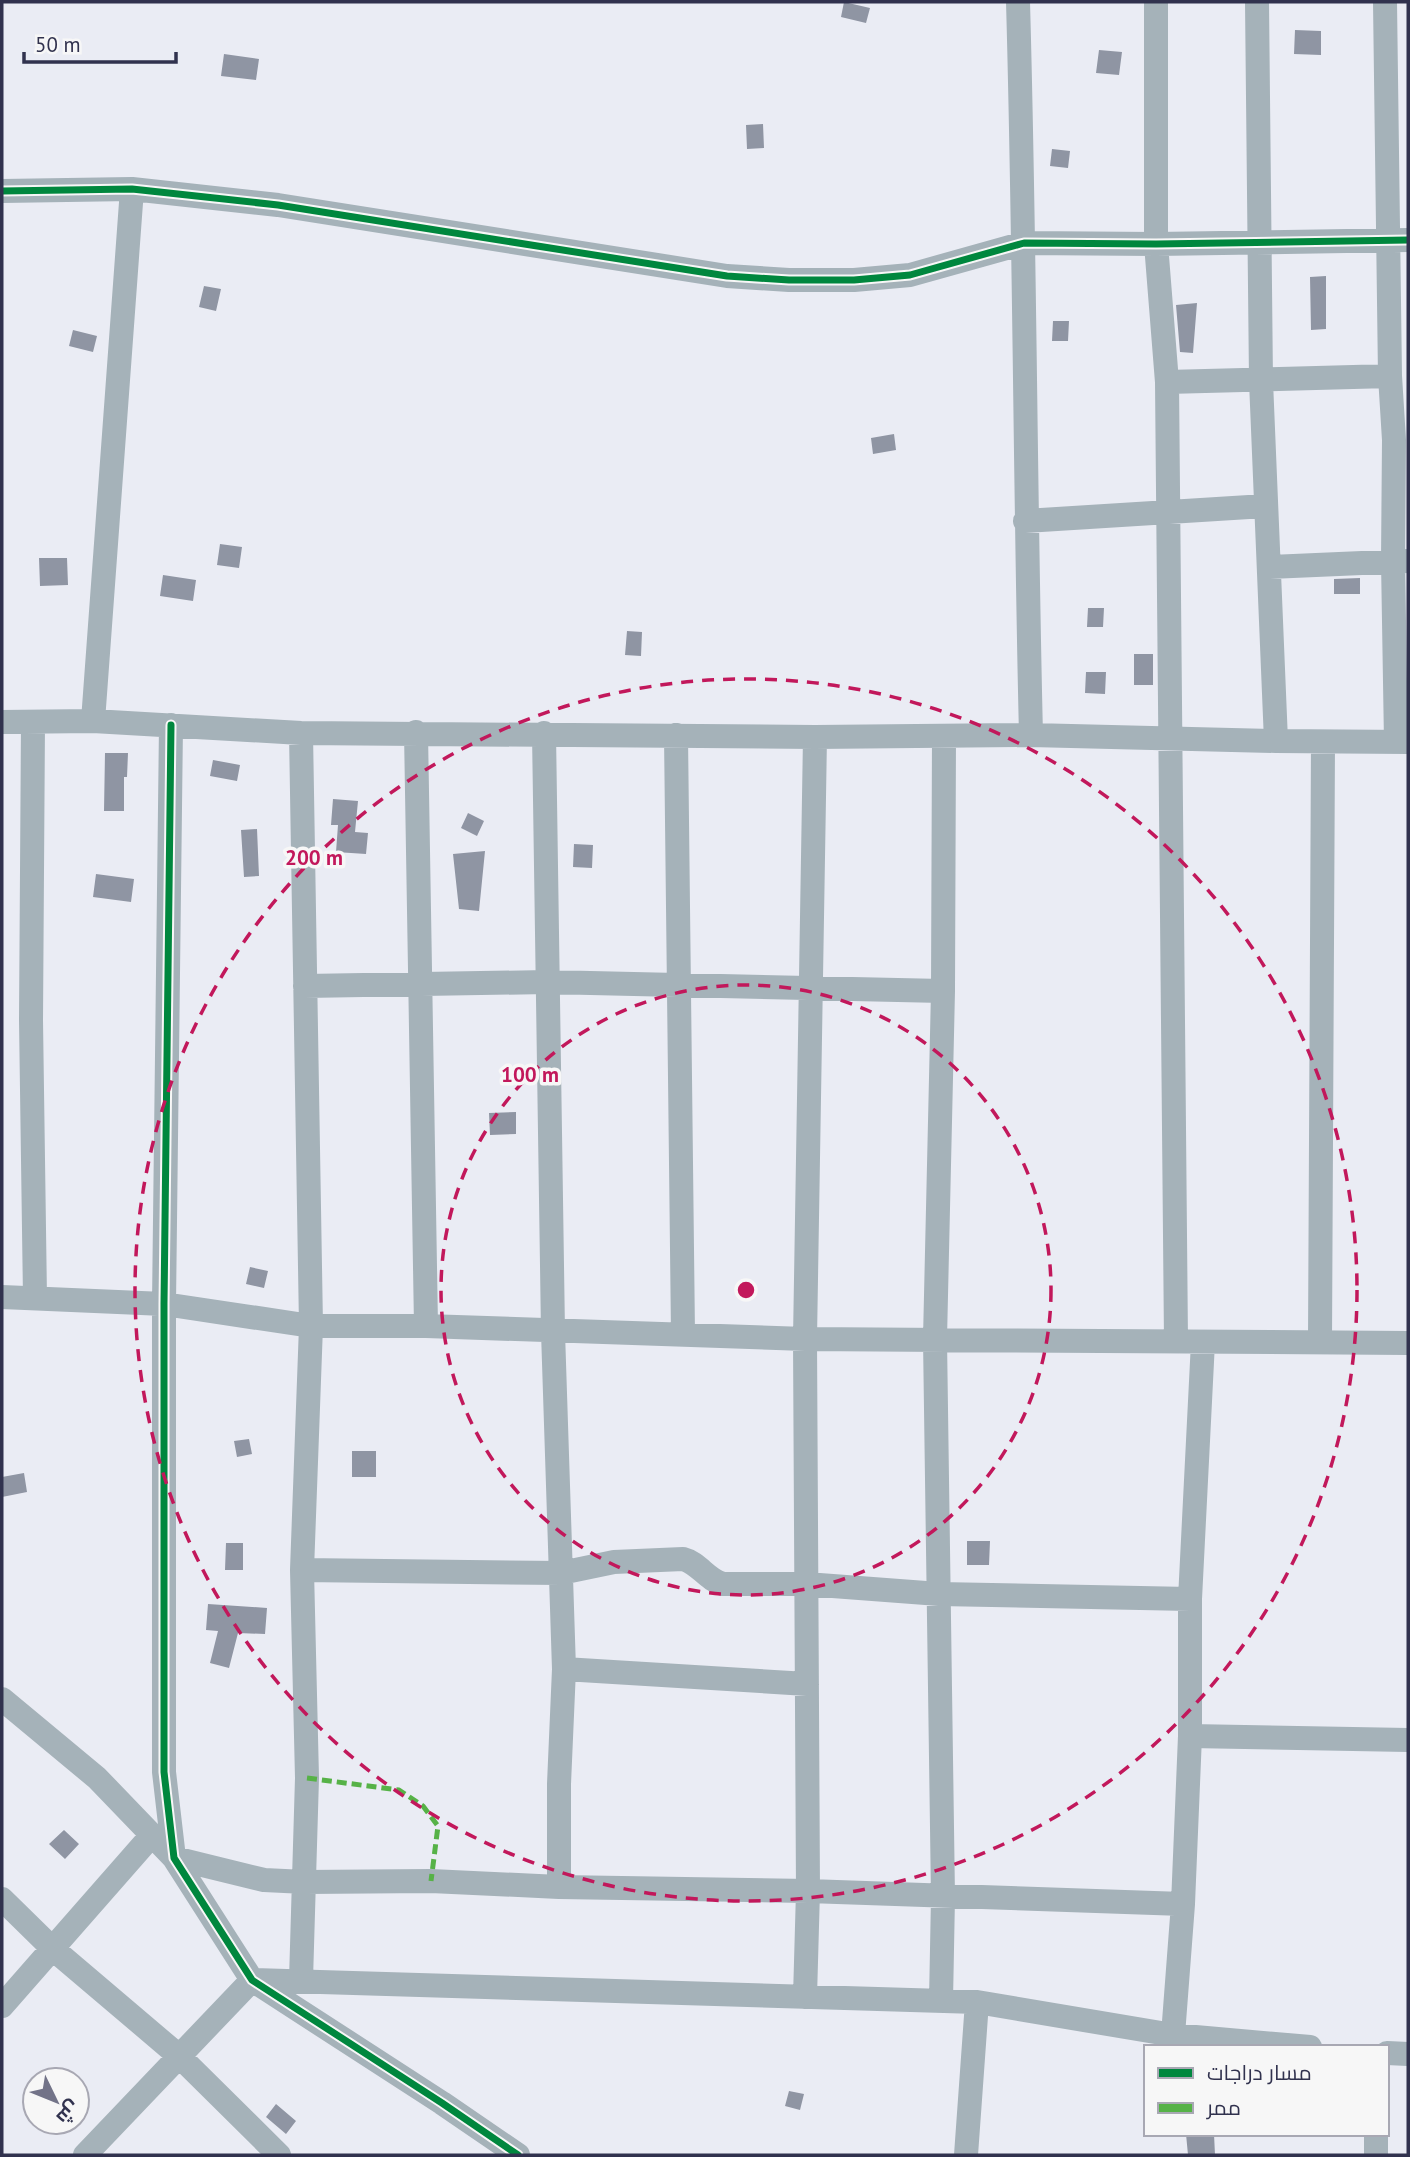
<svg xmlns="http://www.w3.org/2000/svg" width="1410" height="2157" viewBox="0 0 1410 2157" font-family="'PT Sans',Cairo,sans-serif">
<rect width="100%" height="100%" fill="#eaecf4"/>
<path fill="#8f95a3" d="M844,2L870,8L866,23L841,17Z
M1295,30L1321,31V55L1294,54Z
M1099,50L1122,52L1119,75L1096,73Z
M224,54L259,59L256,80L221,76Z
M763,124L764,148L747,149L746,125Z
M1052,149L1070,151L1068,168L1050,166Z
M1326,276V329L1311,330L1310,277Z
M204,286L221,289L216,311L199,307Z
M1197,303L1193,353L1180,352L1176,305Z
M1053,321H1069L1068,341H1052Z
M73,330L97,336L93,352L69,346Z
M894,434L896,450L873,454L871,438Z
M220,544L242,547L239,568L217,565Z
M39,558H67L68,585L40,586Z
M163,575L196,580L193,601L160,596Z
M1360,578V594H1334V579Z
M1088,608H1104L1103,627H1087Z
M627,631L642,632L641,656L625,655Z
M1134,654H1153V685H1134Z
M1086,672H1106L1105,694L1085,693Z
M105,753H128L127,777H124V811H104Z
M213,760L240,765L237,781L210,776Z
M333,799L358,801L355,832L368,833L366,854L336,852L338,825H331Z
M468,813L484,821L477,836L461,828Z
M257,829L259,876L244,877L241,830Z
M574,844L593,845L592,868L573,867Z
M485,851L479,911L459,909L453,854Z
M96,874L134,879L131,902L93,897Z
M516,1112V1134L490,1135L489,1113Z
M250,1267L268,1271L264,1288L246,1284Z
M249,1439L252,1454L237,1457L234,1441Z
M352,1451H376V1477H352Z
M24,1473L27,1492L2,1497V1477Z
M967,1541H990L989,1565H967Z
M226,1543H243V1570H225Z
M208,1604L267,1608L265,1634L238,1633L229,1668L210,1663L218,1631L206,1630Z
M64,1830L79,1844L65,1859L49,1844Z
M789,2091L804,2094L800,2110L785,2106Z
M276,2104L296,2121L286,2134L266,2117Z
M1186,2134H1214L1215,2155H1188Z"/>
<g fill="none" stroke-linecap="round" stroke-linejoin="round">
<path stroke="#a5b2b9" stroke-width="24" d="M1018,2C1025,246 1025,491 1031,735
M1156,2V244L1167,382L1176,1341
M1257,2L1261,381L1276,741
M1385,2L1390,376L1394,440L1393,561L1396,742
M2,191L132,189L278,205L727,276L789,280H854L910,275L1024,243L1156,244L1408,240
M1167,382L1390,376
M1025,521L1265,506
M1269,567L1408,561
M93,721L132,189
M2,722L93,721L301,733L815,737L1031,735L1276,741L1408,742
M33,722L31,1020L35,1298
M171,725L164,1304V1772L174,1858L252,1980L442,2103L518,2155
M416,732L426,1326
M544,733L553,1332L564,1669L559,1784V1887
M676,735L683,1334
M305,986L547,982L943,991
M2,1297L164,1304L311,1326H426L805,1339L1408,1343
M1320,1341L1323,742
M302,1570L561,1573L614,1562L683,1559C699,1563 707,1580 723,1584H806L939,1594L1190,1599
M564,1669L807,1684
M2,1699L97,1778L174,1858L264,1880L305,1882L431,1881L559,1887L808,1891L1183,1904
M1190,1736L1408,1740
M2,1899L53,1949L179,2056L279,2155
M301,1980L307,1778L302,1570L311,1326L301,733
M805,1997L808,1891L805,1339L815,737
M941,2001L943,1897L935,1339L943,991L944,736
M2,2006L152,1835
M1173,2035L1183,1904L1190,1736V1599L1203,1342
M1387,2053L1408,2054
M1376,2134V2155
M85,2155L252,1980L977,2002L1173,2035L1310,2047
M966,2155L977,2002"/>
<path stroke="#56b247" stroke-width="5" stroke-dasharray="10 5" stroke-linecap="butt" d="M307,1778L399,1790L423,1806L438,1826L431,1881"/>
<defs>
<path id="cycleway" d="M2,191L132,189L278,205L727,276L789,280H854L910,275L1024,243L1156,244L1408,240
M171,725L164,1304V1772L174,1858L252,1980L442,2103L518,2155"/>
</defs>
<use href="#cycleway" stroke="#f7f7f7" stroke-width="11"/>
<use href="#cycleway" stroke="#00873e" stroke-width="7"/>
</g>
<g fill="none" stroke="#c2185b" stroke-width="3.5" stroke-dasharray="12 9">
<circle cx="746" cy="1290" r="305"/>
<circle cx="746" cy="1290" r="611"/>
</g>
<circle cx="746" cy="1290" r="10" fill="#c2185b" stroke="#f7f7f7" stroke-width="3.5"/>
<g font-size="21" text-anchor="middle" font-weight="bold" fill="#c2185b" stroke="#f7f7f7" stroke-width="7" stroke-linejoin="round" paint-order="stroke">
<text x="314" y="865">200 m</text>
<text x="530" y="1082">100 m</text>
</g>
<rect width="1410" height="2157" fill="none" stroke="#31324e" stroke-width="7"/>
<rect x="1144" y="2045" width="245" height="91" fill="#f7f7f7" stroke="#a8a8b3" stroke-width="2"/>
<rect x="1158" y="2068" width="35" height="10" fill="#00873e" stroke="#a8a8b3" stroke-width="2"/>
<text x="1207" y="2080" font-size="21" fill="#31324e">مسار دراجات</text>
<rect x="1158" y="2103" width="35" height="10" fill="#56b247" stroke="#a8a8b3" stroke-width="2"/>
<text x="1207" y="2115" font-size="21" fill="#31324e">ممر</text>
<g transform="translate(56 2101) rotate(133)"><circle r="33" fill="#f7f7f7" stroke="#a8a8b3" stroke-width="2"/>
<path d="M0-5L12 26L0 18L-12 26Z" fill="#727388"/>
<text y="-10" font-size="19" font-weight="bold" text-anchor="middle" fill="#31324e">ش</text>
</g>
<path d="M24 52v10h152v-10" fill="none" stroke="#31324e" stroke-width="3.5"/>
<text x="35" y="52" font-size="21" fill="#31324e" stroke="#f7f7f7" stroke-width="5" paint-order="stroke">50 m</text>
</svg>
